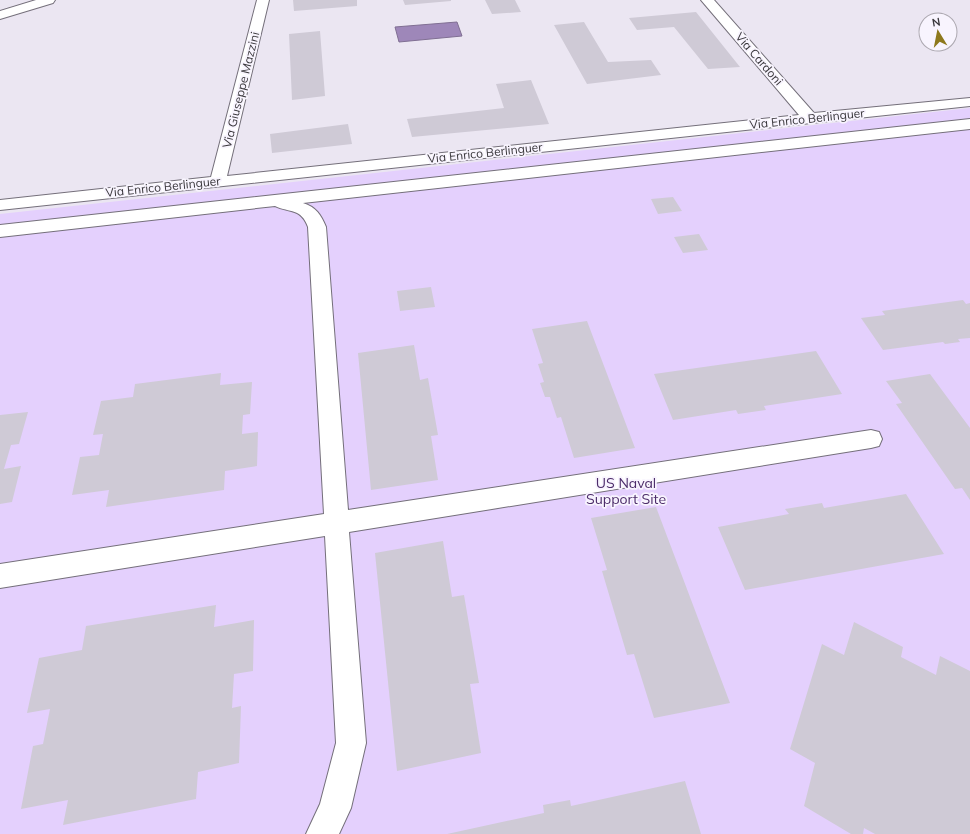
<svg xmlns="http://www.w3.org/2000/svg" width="970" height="834" viewBox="0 0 970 834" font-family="Mulish,sans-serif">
<rect width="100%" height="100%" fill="#ebe6f2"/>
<path fill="#e4d0fd" d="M970,108V834H0V214Z"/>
<path fill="#9e87b9" stroke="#806f93" d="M457,22L462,36L399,42L395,27Z"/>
<path fill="#cfcad6" d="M293,0H357V6L294,11Z
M403,0H451V1L405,5Z
M485,0H515L521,12L492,14Z
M696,12L740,67L708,69L674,27L637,30L629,18Z
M584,22L608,62L651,60L661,75L587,84L554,25Z
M320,31L325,96L292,100L289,34Z
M531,80L549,124L412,137L407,119L504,108L496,84Z
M348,124L352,144L272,153L270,134Z
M673,197L682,211L658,214L651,199Z
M699,234L708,250L683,253L674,237Z
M431,287L435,307L400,311L397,291Z
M963,300L966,304L970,303V338L958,339L960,342L945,344L943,342L883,350L861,318L885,315L882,311Z
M587,321L635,448L574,458L561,417L557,418L550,397H545L540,383L544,382L538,364L543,363L532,329Z
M414,345L420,380L428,378L438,435L431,436L438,480L371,490L358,353Z
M816,351L842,394L764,406L766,410L738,414L736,410L673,420L654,374Z
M221,373L220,385L252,382L250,414L243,415L242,434L258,432L257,466L225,471L224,490L106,507L109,490L72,495L80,457L99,455L103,434L93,435L101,401L133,397L135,384Z
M930,374L970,428V500L962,488L955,489L896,404L902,403L886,381Z
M28,412L19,444L11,445L4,469L21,466L12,502L0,504V415Z
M906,494L944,554L745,590L718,527L789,514L785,509L822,503L824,508Z
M656,507L730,703L654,718L634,654L627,655L602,571L607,570L591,518Z
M443,541L452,597L464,595L479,683L470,684L481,753L397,771L375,553Z
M216,605L214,627L254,620L253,671L234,674L232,708L241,706L239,763L198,772L196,799L63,825L68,800L21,809L33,746L43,744L50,709L27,713L39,658L82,650L86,626Z
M854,622L903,647L901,657L936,675L940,656L970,671V834H875L864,828L863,834H851L804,806L815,763L790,749L822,644L844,655Z
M685,781L701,834H447L544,813L543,805L570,800L571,806Z"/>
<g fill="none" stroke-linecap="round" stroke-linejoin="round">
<defs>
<path id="minor" d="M36,0H55L53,3L0,19V11Z
M257,0H269L227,176L799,115L701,0H714L814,113L970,98V106L0,210V200L211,177Z
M970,119V129L303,203C316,207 321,215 326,227L348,510L871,430L879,432L882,439L879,446L871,448L349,532L366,743L351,808L339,834H306L320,804L336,743L325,536L0,588V564L324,514L308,227C301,208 290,213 275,206L0,237V225Z"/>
</defs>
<use href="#minor" stroke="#746f7a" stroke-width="2"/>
<use href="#minor" fill="#fff" fill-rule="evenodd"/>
</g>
<g text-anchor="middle" stroke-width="3.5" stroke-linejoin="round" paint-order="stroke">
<g font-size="12" fill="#39373b" stroke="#f8f4fe">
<text transform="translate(759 59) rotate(49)" y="4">Via Cardoni</text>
<text transform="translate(241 90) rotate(-76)" y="4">Via Giuseppe Mazzini</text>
<text transform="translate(807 119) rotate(-6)" y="4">Via Enrico Berlinguer</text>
<text transform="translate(485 153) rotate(-6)" y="4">Via Enrico Berlinguer</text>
<text transform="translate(163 187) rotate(-6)" y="4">Via Enrico Berlinguer</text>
</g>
<g font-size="14" fill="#4c2c6a" stroke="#f8f4fe">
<text x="626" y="488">US Naval<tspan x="626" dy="16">Support Site</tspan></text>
</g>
</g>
<g transform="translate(938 32) rotate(350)"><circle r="19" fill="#f8f4fe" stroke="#aca8b0"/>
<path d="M0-3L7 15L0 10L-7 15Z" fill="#8d781d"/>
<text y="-6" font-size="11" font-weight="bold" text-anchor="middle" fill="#39373b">N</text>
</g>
</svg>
